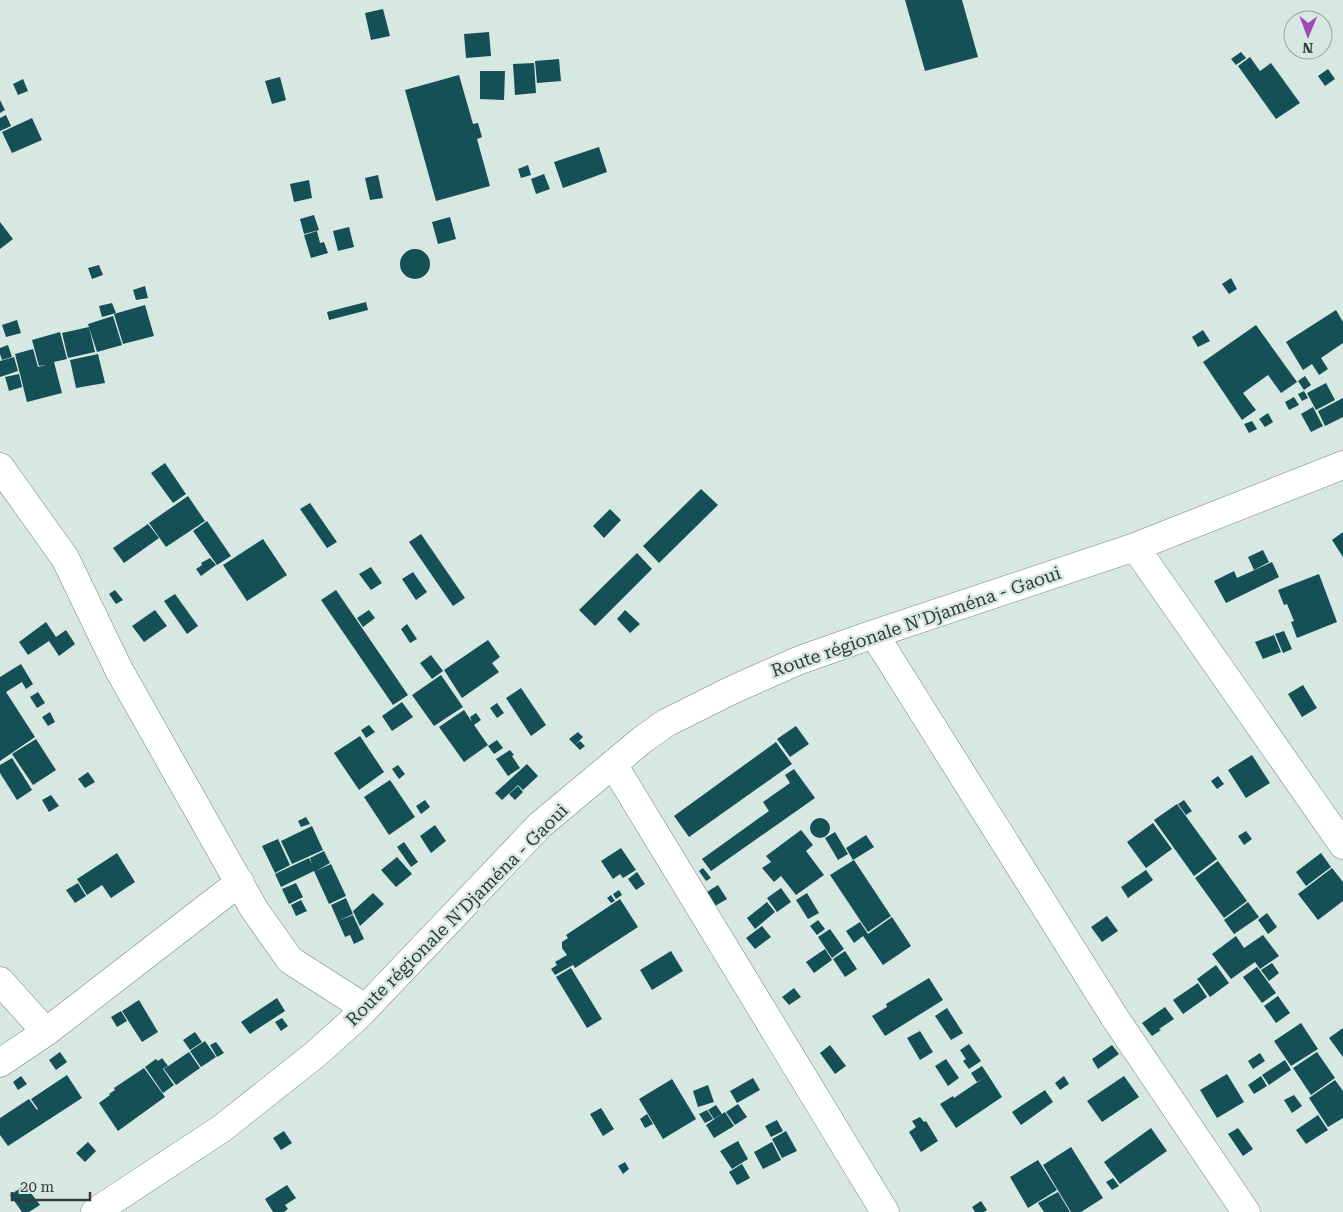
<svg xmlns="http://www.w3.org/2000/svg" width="1343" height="1212" viewBox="0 0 1343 1212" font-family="'Roboto Serif',serif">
<rect width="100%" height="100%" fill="#d7e8e2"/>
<path fill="#145055" d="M905,0H962L978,57L925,71Z
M383,9L390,36L371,40L365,13Z
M489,32L491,56L466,58L464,34Z
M1241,52L1246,58L1236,65L1231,59Z
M1250,57L1260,71L1271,63L1300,103L1276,119L1238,66Z
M559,59L561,81L537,83L535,61Z
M534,63L536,93L515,95L513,64Z
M1328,69L1335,79L1325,86L1318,76Z
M480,71H505L504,100L480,99Z
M459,75L473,124L478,123L482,137L477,139L490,186L436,201L405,90Z
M280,77L286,100L272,104L265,81Z
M23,79L28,91L18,95L13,84Z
M0,100L5,110L0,113Z
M6,115L11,126L0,131V118Z
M32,118L42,140L12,153L2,132Z
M599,147L607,172L563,188L554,162Z
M528,165L531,175L521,178L518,169Z
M544,174L550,189L536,194L531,179Z
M378,175L383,198L370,200L365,178Z
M309,180L312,198L294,202L290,184Z
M314,215L319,230L304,234L300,219Z
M450,217L456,239L438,244L432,222Z
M0,222L13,239L0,249Z
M349,227L354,247L338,251L333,231Z
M317,231L320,243L324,242L328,253L311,258L304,235Z
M400 264a15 15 0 1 1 30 0a15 15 0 1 1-30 0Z
M99,265L103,275L92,279L88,268Z
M1231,278L1237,289L1229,294L1222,284Z
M145,286L148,298L136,300L133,290Z
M366,302L368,310L329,320L327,312Z
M112,303L116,313L102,317L99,306Z
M145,305L154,336L123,344L114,314Z
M1336,310L1343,322V343L1321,358L1328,369L1319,375L1312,364L1303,370L1286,342Z
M113,316L122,345L97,352L88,324Z
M17,320L21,333L6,337L2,325Z
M1256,325L1297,382L1281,393L1268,375L1243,393L1256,410L1242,420L1203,362Z
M89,327L95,352L68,358L62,333Z
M1203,330L1210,341L1198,347L1192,337Z
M60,332L67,359L54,362L62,393L27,402L15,354L33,349L38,367L46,365L39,366L32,340Z
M8,345L12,357L2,360L0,354V348Z
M98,354L105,383L76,388L70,360Z
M14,357L18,371L0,377V361Z
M19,374L22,387L9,391L5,377Z
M1305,376L1311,385L1304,390L1298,381Z
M1326,383L1335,400L1316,410L1307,393Z
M1304,391L1308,398L1302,401L1298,394Z
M1294,397L1299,405L1289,410L1285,402Z
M1343,398V417L1325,426L1318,411Z
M1313,407L1323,426L1311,432L1301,414Z
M1268,413L1273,422L1265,427L1259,419Z
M1252,421L1257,429L1249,433L1244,424Z
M165,463L186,494L173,503L151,473Z
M701,489L718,505L659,563L643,546Z
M188,496L205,521L166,547L149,523Z
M310,503L337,542L327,548L300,509Z
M610,509L621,520L604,538L593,526Z
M207,521L231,556L217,565L193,531Z
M148,524L159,538L124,563L113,548Z
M1343,532V557L1332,540Z
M421,534L465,598L453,606L409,542Z
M263,539L287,575L247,601L223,565Z
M1263,550L1269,562L1254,570L1248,557Z
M637,553L652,569L595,626L579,610Z
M210,558L216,565L201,576L196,569L202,565L201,563Z
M1272,562L1279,577L1226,603L1214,581L1234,571L1237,578Z
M371,567L382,583L371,590L359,574Z
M413,572L427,592L416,600L402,579Z
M1319,574L1337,622L1297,638L1291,622L1294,621L1287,604L1284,605L1278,590Z
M115,590L123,600L116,604L109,594Z
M336,590L408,695L393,705L321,600Z
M175,594L198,626L187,634L164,601Z
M155,610L167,626L144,642L132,626Z
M369,610L375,618L363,627L357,618Z
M625,610L640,624L630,633L617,619Z
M46,622L56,637L66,630L75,644L59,656L49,641L28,655L19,642Z
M407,624L417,639L410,643L401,629Z
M1284,631L1292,649L1283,653L1275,634Z
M1274,635L1281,652L1263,659L1255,642Z
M488,640L500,657L492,663L499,672L462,698L444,670Z
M431,655L443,671L432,679L420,663Z
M21,664L33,684L26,689L22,682L6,692L35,737L0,761V677Z
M441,675L463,707L434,726L412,695Z
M1303,685L1317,708L1302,717L1288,694Z
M521,688L546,725L531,736L506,698Z
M38,692L45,703L37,708L30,697Z
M402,702L413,717L392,731L382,716Z
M497,703L504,713L497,718L490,708Z
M464,710L472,722L470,717L476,713L481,720L474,725L488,745L464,762L439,727Z
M50,712L55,722L48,726L42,717Z
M369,725L375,732L366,738L361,730Z
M796,726L809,744L790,757L777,739Z
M578,732L583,737L575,745L569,739Z
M360,736L384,772L359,790L334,753Z
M36,739L56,770L33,785L12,754Z
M497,740L503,748L494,754L488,746Z
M580,741L585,746L580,750L575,745Z
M776,742L792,764L689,837L674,816Z
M510,750L514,755L512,756L520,768L508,776L496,759Z
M1252,755L1270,783L1246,798L1228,770Z
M12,758L32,790L17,800L0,773V765Z
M527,764L538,776L523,790L518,785L502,800L495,793Z
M398,765L405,774L399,779L392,769Z
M794,769L815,798L711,871L702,859L769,811L763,802L790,783L785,775Z
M88,772L95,782L85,788L78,779Z
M1218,776L1224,784L1217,789L1211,781Z
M390,780L415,817L389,835L364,797Z
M518,786L523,792L515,800L509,794Z
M51,795L59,806L49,812L42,800Z
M425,800L430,807L421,814L416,806Z
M1184,800L1192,811L1186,815L1178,804Z
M1177,804L1217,859L1194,876L1154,820Z
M306,817L310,824L301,827L298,821Z
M810 828a10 10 0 1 1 20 0a10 10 0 1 1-20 0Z
M1153,823L1172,849L1146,868L1127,842Z
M435,825L446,841L431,853L420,836Z
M312,826L323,850L292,864L281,841Z
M801,830L813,845L806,851L824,875L796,895L781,876L774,882L762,868L771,862L766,856Z
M1246,831L1252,839L1244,845L1238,836Z
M835,832L848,854L838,860L825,838Z
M866,835L874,847L853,860L846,848Z
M278,839L290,865L275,873L262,846Z
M404,842L418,862L411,867L397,847Z
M621,848L636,870L623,878L620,874L613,879L601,861Z
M324,851L330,863L316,871L331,864L346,896L329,904L314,871L281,887L275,874L309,858L312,864L310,858Z
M117,853L135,882L111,898L102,885L87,895L77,879Z
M1321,853L1331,867L1306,886L1296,872Z
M397,857L412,874L396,887L381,870Z
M854,860L891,916L868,932L830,875Z
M1218,861L1247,901L1224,918L1195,878Z
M703,868L711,878L706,881L699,871Z
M1332,868L1343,882V901L1318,920L1298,894Z
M1146,870L1153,880L1128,898L1121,887Z
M637,872L645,884L636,890L628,879Z
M78,883L86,896L75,903L66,890Z
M296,883L303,897L289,904L282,889Z
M718,885L727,899L715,906L707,892Z
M781,888L791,902L777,912L767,898Z
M619,890L622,895L616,899L613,894Z
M373,893L384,904L360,926L353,911Z
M807,893L819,913L808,919L796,900Z
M611,895L615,901L611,903L607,898Z
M346,898L353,914L338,921L331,905Z
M620,899L638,927L575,968L569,958L573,965L555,975L551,969L557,965L555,962L567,955L562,948V942L568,938L566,935Z
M301,900L307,911L296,916L291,905Z
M767,902L775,912L755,929L747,918Z
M1248,902L1259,917L1234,934L1224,920Z
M1267,913L1277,927L1268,934L1258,920Z
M353,915L364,939L354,944L350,935L345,937L338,921Z
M1107,916L1118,931L1102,942L1091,927Z
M892,917L911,946L883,965L863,936L854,943L846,931L860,922L868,934Z
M818,920L825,929L817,935L810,926Z
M762,926L771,937L755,949L746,938Z
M830,929L844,949L832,958L818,937Z
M1263,935L1279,956L1260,969L1255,962L1231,979L1212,954L1236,936L1244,948Z
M825,949L832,960L814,973L806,962Z
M671,951L683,971L652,990L640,970Z
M845,951L857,969L845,977L833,959Z
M1272,963L1279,973L1269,981L1261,970Z
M1216,965L1229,983L1210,997L1197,979Z
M1257,967L1276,993L1262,1003L1243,977Z
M571,968L602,1019L587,1028L556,977Z
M929,978L943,1000L885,1036L872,1016L887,1007L886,1004Z
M1198,983L1207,997L1183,1014L1173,1000Z
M794,988L801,997L789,1005L782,997Z
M1278,996L1290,1013L1276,1023L1264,1006Z
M277,998L285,1011L250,1034L241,1022Z
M139,1000L158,1032L142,1042L122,1011Z
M1165,1007L1174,1019L1159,1029L1161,1030L1152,1036L1142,1023Z
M947,1008L963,1033L951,1040L935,1016Z
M121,1011L127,1021L117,1027L111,1017Z
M282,1018L288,1026L281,1031L275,1022Z
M1301,1023L1318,1049L1291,1066L1274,1041Z
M1343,1028V1057L1329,1038Z
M920,1031L933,1052L920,1060L907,1038Z
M195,1032L202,1042L190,1050L183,1040Z
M205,1041L216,1057L201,1067L190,1051Z
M216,1042L224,1053L217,1057L210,1045Z
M969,1044L981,1061L969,1069L963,1061L966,1059L960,1050Z
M830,1045L846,1066L835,1074L820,1053Z
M1112,1045L1119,1054L1098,1069L1092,1059Z
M60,1052L67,1062L56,1070L49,1060Z
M189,1052L200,1068L176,1085L164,1069Z
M1317,1052L1335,1078L1311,1095L1293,1068Z
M1260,1053L1265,1061L1253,1069L1248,1061Z
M162,1058L168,1066L163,1069L174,1085L163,1093L145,1067L156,1059L158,1061Z
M946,1059L959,1078L948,1086L935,1066Z
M1285,1060L1291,1070L1269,1085L1262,1075Z
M982,1066L988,1075L977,1082L971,1073Z
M144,1068L165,1097L118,1131L99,1103L110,1095L109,1094L115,1090L114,1088Z
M1227,1074L1244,1102L1217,1118L1200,1090Z
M67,1075L82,1098L8,1146L0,1135V1118L29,1099L37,1110L38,1109L31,1099Z
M988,1075L1002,1097L956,1128L940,1104L953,1096L954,1098Z
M21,1076L27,1084L18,1090L13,1082Z
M1064,1076L1069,1084L1060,1090L1055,1083Z
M1124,1076L1139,1097L1102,1122L1087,1101Z
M1261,1076L1267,1086L1254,1094L1248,1085Z
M753,1078L760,1090L737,1103L730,1091Z
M672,1079L696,1119L663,1139L639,1099Z
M1335,1080L1343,1091V1118L1328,1127L1309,1098Z
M708,1085L714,1102L698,1107L693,1091Z
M1045,1090L1053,1102L1021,1125L1012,1112Z
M1294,1095L1302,1106L1292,1113L1284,1100Z
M738,1104L747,1117L735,1125L726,1112Z
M716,1105L722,1114L714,1119L708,1110Z
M601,1108L614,1129L603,1136L590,1114Z
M707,1110L713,1119L705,1123L699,1114Z
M725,1112L734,1126L714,1138L706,1125Z
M647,1114L653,1124L645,1128L640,1119Z
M1318,1115L1328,1130L1306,1144L1296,1130Z
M920,1117L924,1122L926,1121L938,1141L921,1152L909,1132L916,1127L912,1121Z
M777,1120L783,1131L771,1137L765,1126Z
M1151,1128L1167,1151L1120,1184L1104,1162Z
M1238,1128L1253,1149L1243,1156L1228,1134Z
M284,1131L292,1143L281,1150L273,1138Z
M786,1131L797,1151L782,1158L772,1139Z
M738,1141L748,1159L732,1169L720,1151Z
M88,1142L96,1151L85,1162L76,1153Z
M772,1142L781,1160L763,1169L754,1152Z
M1071,1147L1103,1198L1081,1212H1071L1043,1165Z
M1038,1160L1057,1190L1028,1208L1010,1177Z
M625,1162L629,1169L623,1174L618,1166Z
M742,1164L750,1178L737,1185L729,1172Z
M1113,1178L1119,1186L1112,1190L1106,1182Z
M25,1185L40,1205L29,1212H22L10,1195Z
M287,1185L296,1198L285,1205L288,1209L284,1212H273L265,1199Z
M1058,1192L1070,1212H1044L1038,1203Z
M981,1201L987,1210L984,1212H975L972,1207Z"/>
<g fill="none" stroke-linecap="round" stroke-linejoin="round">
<defs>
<path id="minor" d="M0,467L65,558L119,670L254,909L290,960L365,1008
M1135,547L1343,845
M874,634L1115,1018L1246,1212
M613,764L885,1212
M0,981L46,1032
M0,1063L46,1032L240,882
M95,1212L221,1129L317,1053L359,1015L540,825L642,740L666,723L732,690L800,660L874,634L1135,547L1343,465"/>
</defs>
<use href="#minor" stroke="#74847e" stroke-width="29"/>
<use href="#minor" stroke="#fff" stroke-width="28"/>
</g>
<g text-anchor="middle" stroke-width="5" stroke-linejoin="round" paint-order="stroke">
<g font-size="18" fill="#353b39" stroke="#d7e8e2">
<text transform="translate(916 622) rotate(-19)" y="6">Route régionale N'Djaména - Gaoui</text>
<text transform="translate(457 915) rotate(-45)" y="6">Route régionale N'Djaména - Gaoui</text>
</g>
</g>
<g transform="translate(1308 35) rotate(181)"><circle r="24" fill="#d7e8e2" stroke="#96a39e"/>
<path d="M0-4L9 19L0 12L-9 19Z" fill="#9d48b5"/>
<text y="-8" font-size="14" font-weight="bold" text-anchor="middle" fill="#353b39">N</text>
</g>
<path d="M12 1192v8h78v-8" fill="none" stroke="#353b39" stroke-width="2.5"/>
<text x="20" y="1192" font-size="15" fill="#353b39" stroke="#d7e8e2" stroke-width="4" paint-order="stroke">20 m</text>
</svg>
